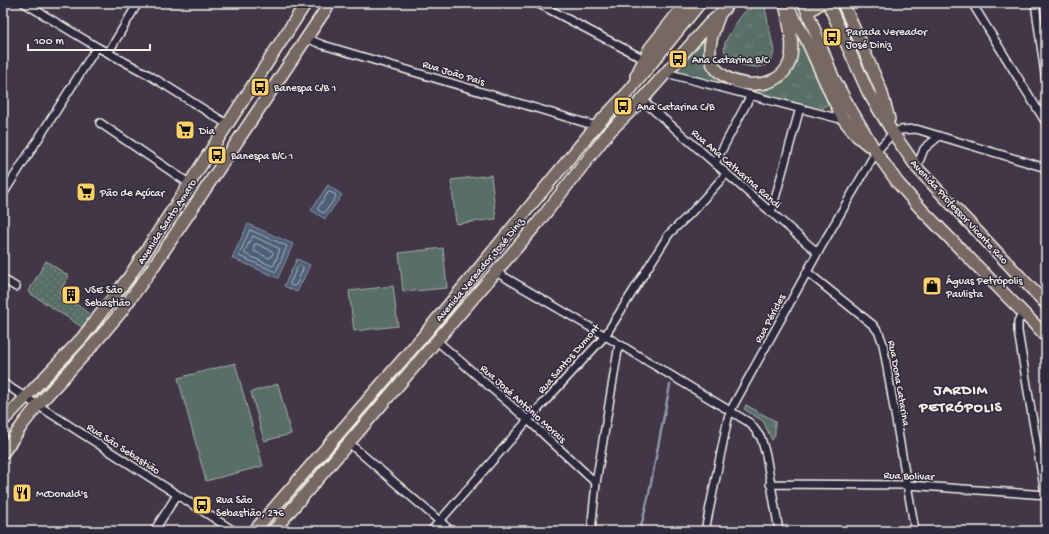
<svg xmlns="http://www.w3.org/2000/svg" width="1049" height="534" viewBox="0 0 1049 534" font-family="'Gochi Hand',sans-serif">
<defs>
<pattern id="grass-dots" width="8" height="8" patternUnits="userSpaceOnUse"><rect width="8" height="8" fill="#5a6e68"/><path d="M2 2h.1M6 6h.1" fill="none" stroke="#72837e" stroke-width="1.8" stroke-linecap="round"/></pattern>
<pattern id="park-tufts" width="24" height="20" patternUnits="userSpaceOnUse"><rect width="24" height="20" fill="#5a6e68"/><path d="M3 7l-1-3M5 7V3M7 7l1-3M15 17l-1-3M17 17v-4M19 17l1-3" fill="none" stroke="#72837e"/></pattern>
</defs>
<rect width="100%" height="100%" fill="#413747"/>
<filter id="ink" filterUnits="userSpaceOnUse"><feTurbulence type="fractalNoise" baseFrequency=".025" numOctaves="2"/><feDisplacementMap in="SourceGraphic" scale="8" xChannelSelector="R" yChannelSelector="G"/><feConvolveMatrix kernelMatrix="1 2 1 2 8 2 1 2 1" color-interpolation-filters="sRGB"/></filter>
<g filter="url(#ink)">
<path fill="url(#grass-dots)" stroke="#a7b0a8" d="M46,261L69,276L59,293L63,295C64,305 67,302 74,304C80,305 86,312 91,315L82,327L28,292Z"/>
<path fill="url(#park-tufts)" stroke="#a7b0a8" d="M755,3H764L774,51C772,66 761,69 747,66C736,64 721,59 725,43C727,38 742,12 747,10C748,9 749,10 749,10C751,9 754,5 755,3Z
M796,33L829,101L828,105L820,110L680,74L677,72L676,69L704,41V55L710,71L723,82L744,88L766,90L783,82L794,64Z
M746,405L775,421V435L772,440L763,421L744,409Z"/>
<path fill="#5a6e68" stroke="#a7b0a8" d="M491,175L496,219L456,224L451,180Z
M443,248L447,288L403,292L399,253Z
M393,286L398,326L354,331L349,291Z
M235,363L263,466L206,481L178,378Z
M278,384L291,434L264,441L251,392Z"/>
<path fill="#4d5f78" stroke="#9099a5" d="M328,185L342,195L325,219L311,210Z
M248,224L293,244L278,278L232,258Z
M297,259L310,265L297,292L284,286Z"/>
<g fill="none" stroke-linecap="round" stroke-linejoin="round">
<path stroke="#b1b7bb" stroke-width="1" d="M329,192L335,194L336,197L325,212L323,213L318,210V208Z
M250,230L287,246L276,272L239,256Z
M253,236L280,249L274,265L272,266L245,254V251Z
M257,244L272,251L273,253L271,257L269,258L254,251V245Z
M300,265L303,267V269L296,285L293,286L290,285V283L298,266Z"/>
<path stroke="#9099a5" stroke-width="2.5" d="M640,531L648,498L670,385"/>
<defs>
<path id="minor" d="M24,3L97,47L149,75L227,124
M537,3L644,59
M972,3L1046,123
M1035,3L1046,81
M306,38L323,45L596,126
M108,53L138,3
M666,73L844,120
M642,100L818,253
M100,123L190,184
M715,163L751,95
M917,167L924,149L938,137
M3,194L97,47
M771,213L800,108
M496,272L619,344L750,423L761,438L766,455L779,531
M807,272L873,325L879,333L883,344L915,531
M3,279L16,287
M1024,313L1018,321V331L1046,500
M437,341L528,420L596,483
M3,383L234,531
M349,443L451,531
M770,484L907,485L1046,495
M154,531L177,495
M431,531L528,420L605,336L669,234L690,214L726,174
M591,531L596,483L619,344
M705,531L728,418L733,406L813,261L876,152L893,133L900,130L916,129L1046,168"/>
<path id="primary" d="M804,3L833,77L846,101L876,152L898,183L922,210L1046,336
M828,3L868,92L893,133L918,169L1046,304
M843,3L881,90L889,119
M789,9L806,39L834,101L844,120L857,136L868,145
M808,12L821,3
M719,16C714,30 707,46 711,60C720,88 779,96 790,61C795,45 788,19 785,3
M636,76L650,48L686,3
M3,421L82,338L129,277L306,3
M3,453L23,424L38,405L94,344L121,312L149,273L330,3
M254,531L424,335L596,126L630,90L700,3
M273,531L537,224L609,132L642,100L709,24L719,15L729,3"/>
</defs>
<use href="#minor" stroke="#f4f1e8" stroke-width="10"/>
<use href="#primary" stroke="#f4f1e8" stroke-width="14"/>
<use href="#minor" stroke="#2f2a3d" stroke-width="7"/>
<use href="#primary" stroke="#766964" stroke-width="11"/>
</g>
</g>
<defs>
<symbol id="bus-square" viewBox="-11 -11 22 22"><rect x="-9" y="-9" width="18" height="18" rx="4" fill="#ffd166" stroke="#2f2a3d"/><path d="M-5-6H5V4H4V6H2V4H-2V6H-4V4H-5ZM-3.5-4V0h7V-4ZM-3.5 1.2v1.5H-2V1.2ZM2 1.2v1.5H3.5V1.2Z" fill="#111"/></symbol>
<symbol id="supermarket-square" viewBox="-11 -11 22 22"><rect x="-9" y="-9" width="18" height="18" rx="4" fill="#ffd166" stroke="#2f2a3d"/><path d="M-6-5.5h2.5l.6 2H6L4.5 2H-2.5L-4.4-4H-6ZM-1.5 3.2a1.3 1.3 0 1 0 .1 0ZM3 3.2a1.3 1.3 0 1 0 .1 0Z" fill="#111"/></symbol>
<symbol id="shop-square" viewBox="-11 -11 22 22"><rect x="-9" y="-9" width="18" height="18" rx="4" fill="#ffd166" stroke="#2f2a3d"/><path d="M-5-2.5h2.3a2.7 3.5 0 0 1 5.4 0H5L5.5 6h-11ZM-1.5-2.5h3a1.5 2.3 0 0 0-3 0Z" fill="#111"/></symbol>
<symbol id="building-square" viewBox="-11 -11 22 22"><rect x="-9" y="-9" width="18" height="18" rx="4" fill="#ffd166" stroke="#2f2a3d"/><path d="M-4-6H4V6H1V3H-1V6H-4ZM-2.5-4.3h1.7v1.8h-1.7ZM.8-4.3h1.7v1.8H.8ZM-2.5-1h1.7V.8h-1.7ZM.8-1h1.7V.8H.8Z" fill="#111"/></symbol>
<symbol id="restaurant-square" viewBox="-11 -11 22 22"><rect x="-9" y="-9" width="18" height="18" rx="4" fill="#ffd166" stroke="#2f2a3d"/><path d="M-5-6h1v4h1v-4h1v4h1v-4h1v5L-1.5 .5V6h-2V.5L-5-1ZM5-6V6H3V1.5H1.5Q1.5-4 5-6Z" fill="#111"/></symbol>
</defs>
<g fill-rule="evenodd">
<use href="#bus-square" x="821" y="26" width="22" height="22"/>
<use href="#bus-square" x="667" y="48" width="22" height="22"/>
<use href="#bus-square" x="249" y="76" width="22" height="22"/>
<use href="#bus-square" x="612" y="95" width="22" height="22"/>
<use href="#supermarket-square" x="174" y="119" width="22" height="22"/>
<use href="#bus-square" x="206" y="144" width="22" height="22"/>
<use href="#supermarket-square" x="75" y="181" width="22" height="22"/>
<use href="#shop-square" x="921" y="275" width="22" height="22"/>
<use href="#building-square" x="60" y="284" width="22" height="22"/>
<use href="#restaurant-square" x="11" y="482" width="22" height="22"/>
<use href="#bus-square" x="191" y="494" width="22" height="22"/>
</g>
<g text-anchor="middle" stroke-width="3" stroke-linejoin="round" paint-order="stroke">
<g font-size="11" fill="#f4f1e8" stroke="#2f2a3d" text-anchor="start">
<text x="846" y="35">Parada Vereador<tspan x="846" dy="13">José Diniz</tspan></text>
<text x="692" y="63">Ana Catarina B/C</text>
<text x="274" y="91">Banespa C/B 1</text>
<text x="637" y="110">Ana Catarina C/B</text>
<text x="199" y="134">Dia</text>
<text x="231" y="159">Banespa B/C 1</text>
<text x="100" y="196">Pão de Açúcar</text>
<text x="946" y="284">Águas Petrópolis<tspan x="946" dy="13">Paulista</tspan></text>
<text x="85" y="293">VSE São<tspan x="85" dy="13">Sebastião</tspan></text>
<text x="36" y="497">McDonald's</text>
<text x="216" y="503">Rua São<tspan x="216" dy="13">Sebastião, 276</tspan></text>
</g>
<g font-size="11" fill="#f4f1e8" stroke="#2f2a3d">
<text transform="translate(454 72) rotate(17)" y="4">Rua João Pais</text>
<text transform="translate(737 168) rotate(41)" y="4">Rua Ana Catharina Randi</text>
<text transform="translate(960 211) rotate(47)" y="4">Avenida Professor Vicente Rao</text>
<text transform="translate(166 221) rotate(-57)" y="4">Avenida Santo Amaro</text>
<text transform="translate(479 269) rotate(-50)" y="4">Avenida Vereador José Diniz</text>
<text transform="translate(769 318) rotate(-62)" y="4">Rua Péricles</text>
<text transform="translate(568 358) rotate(-49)" y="4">Rua Santos Dumont</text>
<text transform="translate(900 383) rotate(80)" y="4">Rua Dona Catarina</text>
<text transform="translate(524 403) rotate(42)" y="4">Rua José Antônio Morais</text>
<text transform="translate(124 448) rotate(33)" y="4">Rua São Sebastião</text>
<text transform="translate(909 475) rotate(2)" y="4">Rua Bolivar</text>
</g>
<g font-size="15" font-weight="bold" letter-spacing="1" fill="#f4f1e8" stroke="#2f2a3d">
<text x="961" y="394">JARDIM<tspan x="961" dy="17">PETRÓPOLIS</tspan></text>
</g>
</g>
<rect width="1049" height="534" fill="none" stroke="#2f2a3d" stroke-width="16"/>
<rect x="8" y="8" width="1033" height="518" fill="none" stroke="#f4f1e8" stroke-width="1.5" filter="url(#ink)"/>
<path d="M28 44v6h122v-6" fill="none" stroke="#f4f1e8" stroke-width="2"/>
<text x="34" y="44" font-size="12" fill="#f4f1e8" stroke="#2f2a3d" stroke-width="3" paint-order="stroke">100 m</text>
</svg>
